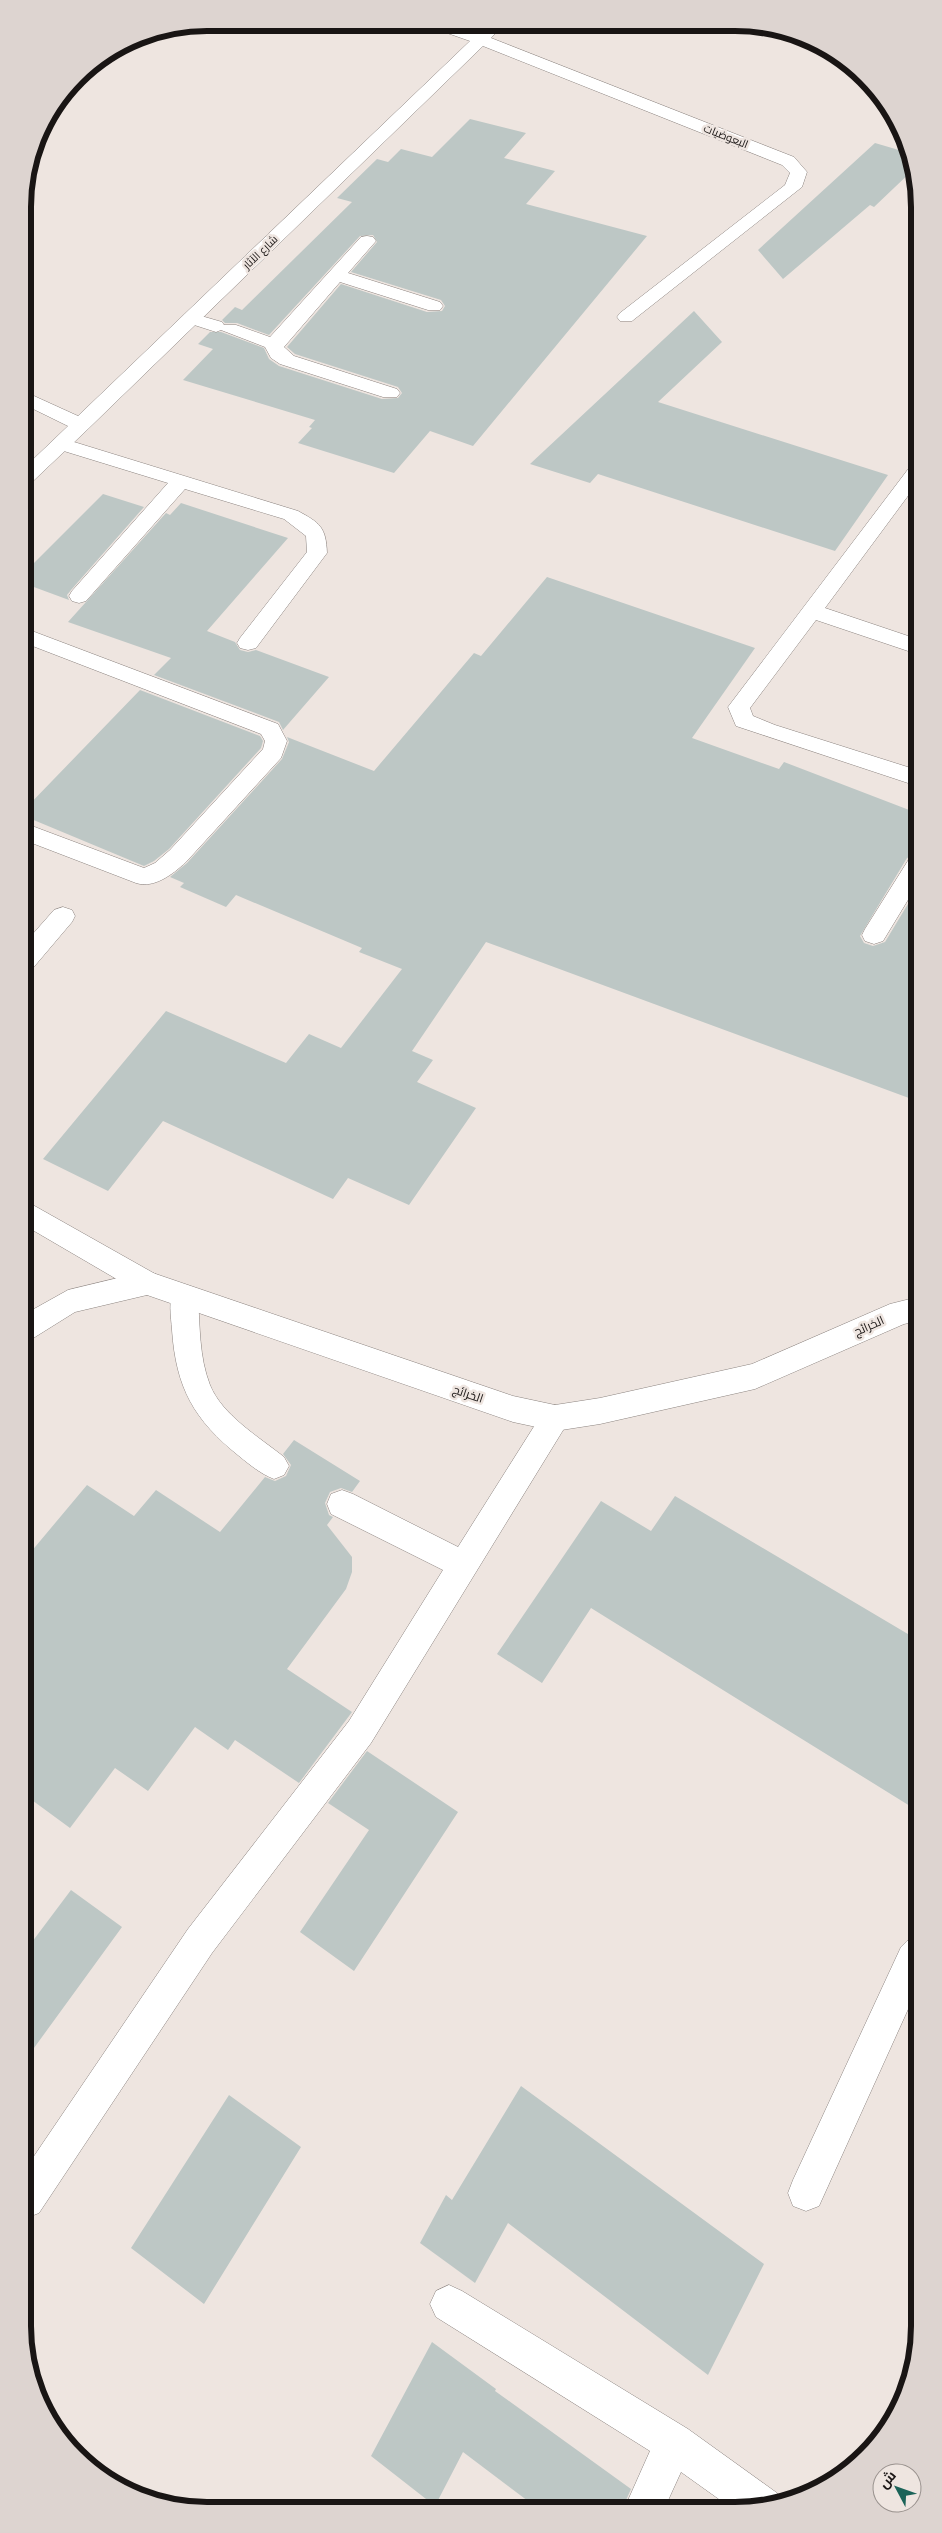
<svg xmlns="http://www.w3.org/2000/svg" width="942" height="2533" viewBox="0 0 942 2533" font-family="Figtree,Cairo,sans-serif">
<rect width="100%" height="100%" fill="#eee5e0"/>
<path fill="#bdc7c5" d="M470,119L526,133L504,158L555,171L526,204L647,236L473,446L430,431L394,473L298,443L312,428L309,427L315,420L183,380L213,349L198,344L210,332H221L264,348L269,359L279,366L382,399L398,398L402,393L398,387L295,354L287,347L341,284L427,312L442,311L445,306L441,300L351,272L377,242L373,235L360,236L269,335L237,323H225L222,320L235,307L242,310L352,202L337,198L377,159L388,162L401,149L432,157Z
M875,143L909,153L915,168L874,207L870,205L783,279L758,250Z
M694,311L722,342L658,402L888,475L835,551L598,474L590,483L530,464Z
M103,494L144,507L71,590L67,595L69,600L23,583V574Z
M181,503L288,538L207,631L235,642L240,650L248,652L256,650L329,677L283,730L279,722L154,675L171,658L68,622L166,513L170,515Z
M547,577L755,648L692,738L779,769L784,762L917,813V854L907,858L860,936L864,943L873,946L885,942L917,889V1101L486,942L412,1051L433,1060L417,1082L476,1108L409,1205L348,1178L333,1199L163,1121L108,1191L43,1159L166,1011L286,1063L309,1034L341,1048L402,969L359,952L362,948L236,895L226,907L180,887L184,883L170,877L187,863L282,759L289,742L287,737L374,771L474,653L481,656Z
M140,690L260,736L263,741L261,748L169,849L154,861L144,866L24,816V810Z
M294,1440L360,1481L352,1492L341,1488L330,1492L325,1503L329,1515L333,1517L327,1525L352,1557V1572L346,1589L287,1669L352,1712L299,1783L235,1740L228,1750L195,1727L148,1791L115,1768L70,1828L25,1795V1559L87,1485L134,1516L156,1490L220,1532L265,1477L275,1481L286,1476L291,1465L283,1454Z
M675,1496L918,1640V1811L591,1608L542,1683L497,1654L601,1501L651,1531Z
M367,1751L458,1812L354,1971L300,1932L369,1830L328,1803Z
M71,1890L122,1927L26,2059V1950Z
M521,2086L764,2264L708,2375L508,2223L475,2283L420,2243L446,2195L452,2200Z
M229,2095L301,2147L204,2304L131,2248Z
M432,2342L496,2389L495,2391L631,2489L623,2507H536L463,2452L435,2506L371,2456Z"/>
<g fill="none" stroke-linecap="round" stroke-linejoin="round">
<defs>
<path id="service" d="M367,236L373,237L376,241L348,273L440,302L443,306L440,310H428L340,282L284,347L294,356L397,389L400,393L397,397H383L280,364L271,358L265,347L221,330L216,332L185,322L182,318L185,314L191,313L222,322L224,325H236L270,337L361,237Z
M61,438L298,511C320,523 326,527 327,553L256,648L248,650L240,648L237,643L240,638L307,552L306,536L284,519L185,489L86,601L79,603L72,601L69,596L72,591L168,483L54,448L51,444L54,440Z
M916,466V485L825,608L917,639V654L816,620L750,708L753,716L775,725L917,770V786L736,726L728,707L909,468Z
M32,631L278,724L287,741L281,758L186,862C173,874 154,889 136,883L24,840V823L144,868L155,863L170,850L263,749L265,741L261,734L30,645L24,646V632Z
M63,907L72,910L75,916L72,922L33,968L24,970V944L54,910Z
M24,1200L157,1275L161,1283L157,1291L147,1295L137,1291L24,1225Z
M184,1285L194,1289L198,1297C200,1326 199,1357 210,1385C222,1415 259,1437 284,1457L289,1466L284,1475L274,1479C261,1474 250,1465 239,1456C194,1420 176,1388 172,1330C171,1316 168,1301 174,1289Z
M555,1405L565,1409L569,1418L565,1427L371,1743L212,1953L39,2213L26,2218V2168L188,1929L349,1721L443,1570L331,1514L327,1504L331,1494L342,1490L353,1494L458,1547L545,1409Z
M919,1936V1985L819,2206L806,2211L793,2206L788,2193L793,2180L901,1947L907,1941Z"/>
<path id="minor" d="M427,24H450L478,34L488,24H504L491,38L794,157L807,172L802,187L632,321H620L617,317L620,313L785,185L790,173L782,165L483,46L88,429L30,484L23,486V469L68,426L23,404V391L78,416L470,41L430,27Z
M917,856V885L883,941L874,944L865,941L862,935L865,929L909,859Z
M147,1271L513,1396L555,1405L600,1398L752,1364L890,1304L918,1297V1321L904,1324L755,1389L600,1424L555,1431L513,1422L147,1295L75,1312L35,1337L25,1340V1314L68,1290Z
M449,2285L462,2291L688,2429L777,2493L781,2503L771,2507H730L681,2472L665,2507H625L650,2451L436,2317L430,2304L436,2291Z"/>
</defs>
<use href="#service" stroke="#8c8480" stroke-width="1"/>
<use href="#minor" stroke="#8c8480" stroke-width="1"/>
<use href="#service" fill="#fff" fill-rule="evenodd"/>
<use href="#minor" fill="#fff" fill-rule="evenodd"/>
</g>
<g text-anchor="middle" stroke-width="5" stroke-linejoin="round" paint-order="stroke">
<g font-size="11" fill="#191514" stroke="#eee5e0">
<text transform="translate(726 136) rotate(22)" y="4">البعوضيات</text>
<text transform="translate(260 252) rotate(-44)" y="4">شارع الآثار</text>
</g>
<g font-size="12" fill="#191514" stroke="#eee5e0">
<text transform="translate(869 1326) rotate(-24)" y="4">الخرائج</text>
<text transform="translate(468 1394) rotate(19)" y="4">الخرائج</text>
</g>
</g>
<path d="M0 0H942V2533H0ZM207 31H735A176 176 0 0 1 911 207V2326A176 176 0 0 1 735 2502H207A176 176 0 0 1 31 2326V207A176 176 0 0 1 207 31Z" fill="#ddd4d0" fill-rule="evenodd"/>
<path fill="none" stroke="#191514" stroke-width="6" d="M207 31H735A176 176 0 0 1 911 207V2326A176 176 0 0 1 735 2502H207A176 176 0 0 1 31 2326V207A176 176 0 0 1 207 31Z"/>
<g transform="translate(897 2488) rotate(311)"><circle r="24" fill="#eee5e0" stroke="#99928e"/>
<path d="M0-4L9 19L0 12L-9 19Z" fill="#1b6358"/>
<text y="-8" font-size="14" font-weight="bold" text-anchor="middle" fill="#191514">ش</text>
</g>
</svg>
